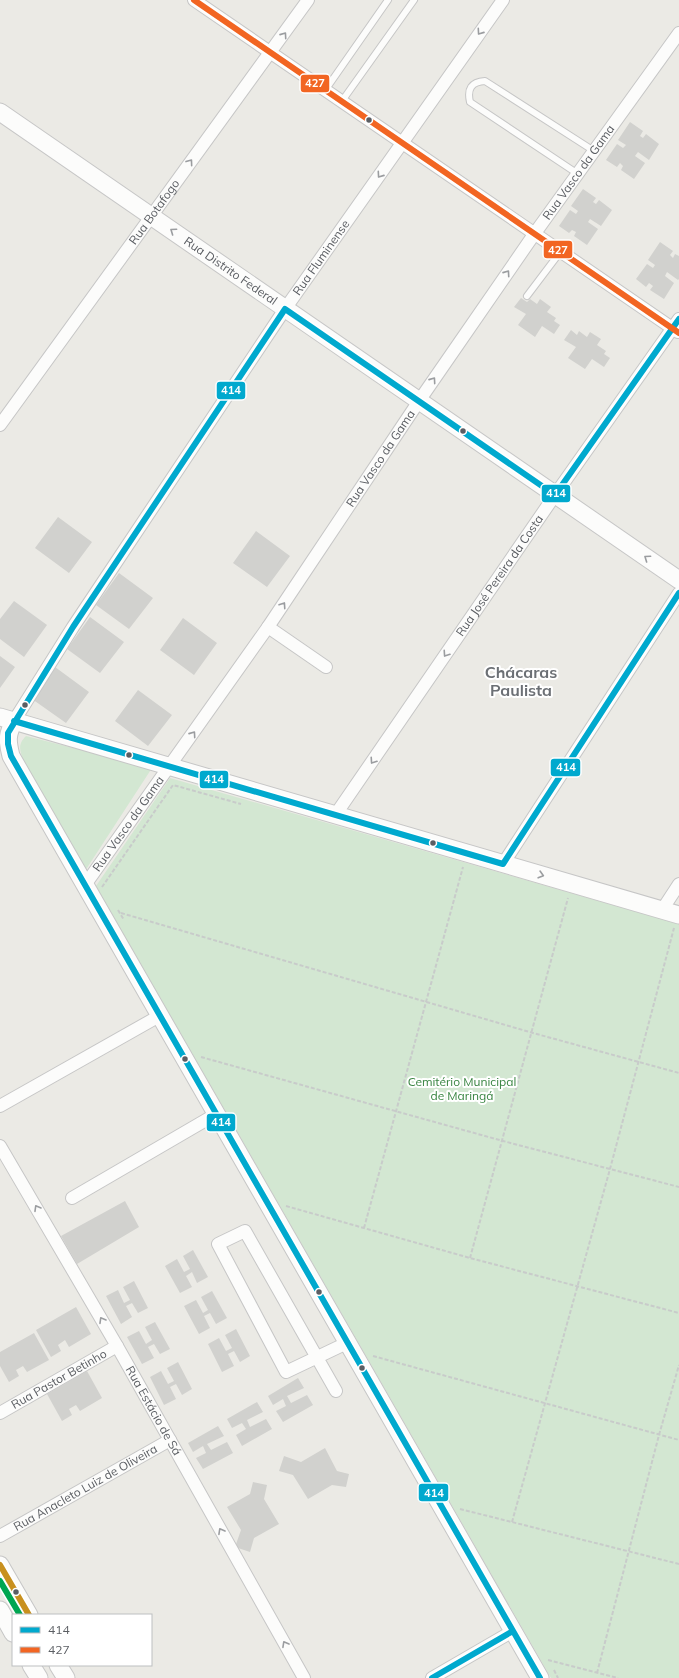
<svg xmlns="http://www.w3.org/2000/svg" width="679" height="1678" viewBox="0 0 679 1678" font-family="Mulish,sans-serif">
<rect width="100%" height="100%" fill="#ebeae5"/>
<path fill="#d3e7d2" d="M26,736L152,768L85,871L24,762C20,751 17,745 26,736Z
M170,778L679,924V1678H551L96,886Z"/>
<path fill="#d1d1ce" d="M630,122L643,131L640,136L643,138L646,134L659,144L649,160L638,152L635,156L645,163L634,179L621,170L623,166L620,163L617,167L606,160L617,144L623,148L626,145L618,140Z
M583,189L596,198L593,202L596,204L599,200L612,210L601,226L590,219L588,222L598,229L587,245L574,236L576,232L572,230L569,233L559,226L570,210L576,214L578,211L571,206Z
M660,242L673,251L670,255L673,258L675,254L679,256V279L678,280L667,272L665,276L674,283L664,299L650,290L653,286L649,283L646,287L636,279L647,264L653,268L655,265L648,260Z
M521,298L527,302L530,299L537,304L540,299L551,307L547,312L556,318L554,321L560,325L554,334L542,326L535,337L518,325L526,314L514,307Z
M571,330L577,335L579,331L587,337L590,332L601,339L597,345L606,351L604,354L610,358L604,367L592,359L585,369L568,358L576,347L564,340Z
M58,517L92,542L69,573L35,548Z
M256,531L290,556L267,587L233,563Z
M119,573L153,598L129,629L96,605Z
M14,601L47,625L24,657L0,639V619Z
M90,617L124,642L100,673L67,649Z
M183,618L217,643L194,675L160,650Z
M0,656L15,667L0,688Z
M55,667L89,692L66,723L32,699Z
M138,690L172,715L148,746L115,721Z
M125,1201L139,1227L77,1264L61,1236Z
M193,1250L208,1277L197,1283L192,1272L186,1276L192,1287L180,1293L165,1266L177,1259L184,1272L190,1269L183,1256Z
M134,1281L148,1308L138,1313L132,1303L126,1306L132,1317L121,1324L106,1296L118,1290L124,1303L130,1300L123,1287Z
M212,1291L227,1318L216,1324L210,1313L204,1316L210,1328L199,1334L184,1306L196,1300L203,1313L208,1310L201,1297Z
M76,1307L91,1334L69,1347L65,1340L58,1345L61,1351L51,1357L36,1330Z
M155,1322L170,1349L160,1354L154,1344L148,1347L154,1358L142,1364L127,1337L139,1331L146,1344L152,1340L145,1327Z
M236,1329L250,1356L240,1362L234,1351L228,1354L234,1366L222,1372L208,1344L219,1338L226,1351L232,1348L225,1335Z
M34,1333L49,1360L27,1372L23,1366L16,1370L19,1376L9,1382L0,1366V1352Z
M178,1362L192,1389L182,1395L176,1384L170,1387L176,1399L164,1405L150,1377L161,1371L168,1384L174,1381L167,1368Z
M87,1371L102,1398L80,1411L76,1405L69,1409L72,1415L62,1421L47,1394Z
M298,1378L304,1388L287,1396L291,1403L307,1395L313,1405L283,1422L276,1411L286,1406L283,1399L273,1405L268,1396Z
M257,1402L263,1412L247,1420L250,1427L266,1419L272,1429L242,1446L236,1435L246,1429L242,1423L232,1428L227,1419Z
M218,1426L224,1436L207,1444L211,1450L227,1442L233,1453L203,1469L196,1458L206,1453L203,1446L193,1452L188,1443Z
M325,1448L337,1471L349,1474L346,1487L332,1485L308,1499L293,1475L279,1471L284,1456L301,1462Z
M253,1482L267,1485L264,1499L279,1524L254,1538L250,1552L235,1547L241,1530L227,1507L250,1494Z"/>
<g fill="none" stroke-linecap="round" stroke-linejoin="round">
<defs>
<path id="lane" d="M326,89L388,0
M342,101L414,0
M578,174L470,102C467,89 471,82 485,81L594,151
M527,296L561,251"/>
<g id="street">
<path d="M194,0L678,332"/>
<path id="s1" d="M0,425L308,0"/>
<path d="M268,627L326,667"/>
<path id="s2" d="M14,721L73,627L285,309L503,0"/>
<path id="s3" d="M336,814L555,495L679,319"/>
<path d="M503,864L679,593"/>
<path id="s4" d="M85,885L268,627L419,401L535,233L679,33"/>
<path d="M662,910L679,884"/>
<path d="M0,1106L161,1015"/>
<path id="s5" d="M0,1146L117,1346L304,1678"/>
<path d="M72,1198L218,1113"/>
<path d="M336,1391L245,1231L218,1244L286,1372L349,1342"/>
<path id="s6" d="M0,1413L117,1346"/>
<path id="s7" d="M0,1536L170,1440"/>
<path d="M432,1678L513,1631"/>
</g>
<g id="secondary">
<path id="s8" d="M0,112L679,580"/>
<path d="M0,717L679,915"/>
<path d="M14,721C7,735 7,740 11,756L540,1678"/>
<path d="M0,1565L29,1615"/>
<path d="M0,1610L13,1633"/>
<path d="M31,1665L39,1678"/>
<path d="M58,1665L66,1678"/>
</g>
</defs>
<use href="#lane" stroke="#c6c6c6" stroke-width="8"/>
<use href="#street" stroke="#c6c6c6" stroke-width="14"/>
<use href="#secondary" stroke="#c6c6c6" stroke-width="19"/>
<path stroke="#c8cbca" stroke-width="2" stroke-dasharray="4 2" stroke-linecap="butt" d="M102,887L173,785L241,804
M118,910L124,920
M121,913L533,1033L679,1073
M201,1057L503,1141L679,1187
M286,1206L470,1258L679,1313
M364,1228L463,867
M470,1258L568,898
M373,1356L679,1440
M460,1509L679,1564
M512,1522L610,1169L674,928
M548,1660L618,1678
M554,1670L558,1678
M597,1673L659,1435L679,1365"/>
<use href="#lane" stroke="#fcfcfb" stroke-width="6"/>
<use href="#street" stroke="#fcfcfb" stroke-width="12"/>
<use href="#secondary" stroke="#fcfcfb" stroke-width="17"/>
<defs>
<path id="bus-1" d="M14,721L503,864L679,593
M432,1678L513,1631
M540,1678L11,756L8,744V733L73,627L285,309L555,495L679,319"/>
<path id="bus-2" d="M194,0L679,333"/>
<path id="bus-3" d="M0,1565L29,1615"/>
<path id="bus-4" d="M0,1581L20,1615"/>
</defs>
<use href="#bus-1" stroke="#fff" stroke-width="9"/>
<use href="#bus-2" stroke="#fff" stroke-width="9"/>
<use href="#bus-3" stroke="#fff" stroke-width="9"/>
<use href="#bus-4" stroke="#fff" stroke-width="9"/>
<use href="#bus-1" stroke="#00a9ce" stroke-width="6"/>
<use href="#bus-2" stroke="#f26522" stroke-width="6"/>
<use href="#bus-3" stroke="#c8901e" stroke-width="6"/>
<use href="#bus-4" stroke="#00a651" stroke-width="6"/>
</g>
<defs><path id="oneway-chevron" d="M-2-3.5L2.5 0L-2 3.5" fill="none" stroke-width="1.6" stroke-linecap="round" stroke-linejoin="round"/></defs>
<g stroke="#9b9da0">
<use href="#oneway-chevron" transform="translate(480 32) rotate(125)"/>
<use href="#oneway-chevron" transform="translate(284 35) rotate(-55)"/>
<use href="#oneway-chevron" transform="translate(190 162) rotate(-54)"/>
<use href="#oneway-chevron" transform="translate(380 175) rotate(125)"/>
<use href="#oneway-chevron" transform="translate(173 231) rotate(-145)"/>
<use href="#oneway-chevron" transform="translate(507 273) rotate(-55)"/>
<use href="#oneway-chevron" transform="translate(433 380) rotate(-55)"/>
<use href="#oneway-chevron" transform="translate(647 558) rotate(-145)"/>
<use href="#oneway-chevron" transform="translate(283 605) rotate(-56)"/>
<use href="#oneway-chevron" transform="translate(446 654) rotate(124)"/>
<use href="#oneway-chevron" transform="translate(193 734) rotate(-55)"/>
<use href="#oneway-chevron" transform="translate(373 761) rotate(124)"/>
<use href="#oneway-chevron" transform="translate(541 875) rotate(16)"/>
<use href="#oneway-chevron" transform="translate(37 1208) rotate(-120)"/>
<use href="#oneway-chevron" transform="translate(102 1320) rotate(-120)"/>
<use href="#oneway-chevron" transform="translate(221 1531) rotate(-119)"/>
<use href="#oneway-chevron" transform="translate(285 1644) rotate(-119)"/>
</g>
<g fill="#5b5e63" stroke="#fff" stroke-width="1.5">
<circle cx="369" cy="120" r="3.5"/>
<circle cx="463" cy="431" r="3.5"/>
<circle cx="25" cy="705" r="3.5"/>
<circle cx="129" cy="755" r="3.5"/>
<circle cx="433" cy="843" r="3.5"/>
<circle cx="185" cy="1059" r="3.5"/>
<circle cx="319" cy="1292" r="3.5"/>
<circle cx="362" cy="1368" r="3.5"/>
<circle cx="16" cy="1592" r="3.5"/>
</g>
<g text-anchor="middle" stroke-width="4" stroke-linejoin="round" paint-order="stroke">
<g font-size="12" fill="#5b5e63" stroke="#fff">
<text dy="4" stroke="none"><textPath href="#s4" startOffset="867">Rua Vasco da Gama</textPath></text>
<text dy="4" stroke="none"><textPath href="#s1" startOffset="263">Rua Botafogo</textPath></text>
<text dy="4" stroke="none"><textPath href="#s2" startOffset="556">Rua Fluminense</textPath></text>
<text dy="4" stroke="none"><textPath href="#s8" startOffset="280">Rua Distrito Federal</textPath></text>
<text dy="4" stroke="none"><textPath href="#s4" startOffset="519">Rua Vasco da Gama</textPath></text>
<text dy="4" stroke="none"><textPath href="#s3" startOffset="289">Rua José Pereira da Costa</textPath></text>
<text dy="4" stroke="none"><textPath href="#s4" startOffset="75">Rua Vasco da Gama</textPath></text>
<text dy="4" stroke="none"><textPath href="#s6" startOffset="68">Rua Pastor Betinho</textPath></text>
<text dy="4" stroke="none"><textPath href="#s5" startOffset="306">Rua Estácio de Sá</textPath></text>
<text dy="4" stroke="none"><textPath href="#s7" startOffset="98">Rua Anacleto Luiz de Oliveira</textPath></text>
</g>
<g font-size="12" fill="#388441" stroke="#fff">
<text x="462" y="1086">Cemitério Municipal<tspan x="462" dy="14">de Maringá</tspan></text>
</g>
<g font-size="16" font-weight="bold" fill="#6c7075" stroke="#fff">
<text x="521" y="678">Chácaras<tspan x="521" dy="18">Paulista</tspan></text>
</g>
</g>
<g stroke="#fff" stroke-width="1.5">
<rect x="300" y="74" width="30" height="19" rx="4" fill="#f26522"/>
<rect x="543" y="240" width="30" height="19" rx="4" fill="#f26522"/>
<rect x="216" y="381" width="30" height="19" rx="4" fill="#00a9ce"/>
<rect x="541" y="484" width="30" height="19" rx="4" fill="#00a9ce"/>
<rect x="550" y="758" width="31" height="19" rx="4" fill="#00a9ce"/>
<rect x="199" y="770" width="30" height="19" rx="4" fill="#00a9ce"/>
<rect x="206" y="1113" width="30" height="19" rx="4" fill="#00a9ce"/>
<rect x="418" y="1483" width="31" height="19" rx="4" fill="#00a9ce"/>
</g>
<g font-size="11" text-anchor="middle" font-weight="bold" fill="#fff">
<text x="315" y="87">427</text>
<text x="558" y="254">427</text>
<text x="231" y="394">414</text>
<text x="556" y="497">414</text>
<text x="566" y="771">414</text>
<text x="214" y="783">414</text>
<text x="221" y="1126">414</text>
<text x="434" y="1497">414</text>
</g>
<rect x="12" y="1614" width="140" height="52" fill="#ffffff" stroke="#bdbfc1"/>
<rect x="20" y="1627" width="20" height="6" fill="#00a9ce" stroke="#bdbfc1"/>
<text x="48" y="1634" font-size="12" fill="#5b5e63">414</text>
<rect x="20" y="1647" width="20" height="6" fill="#f26522" stroke="#bdbfc1"/>
<text x="48" y="1654" font-size="12" fill="#5b5e63">427</text>
</svg>
